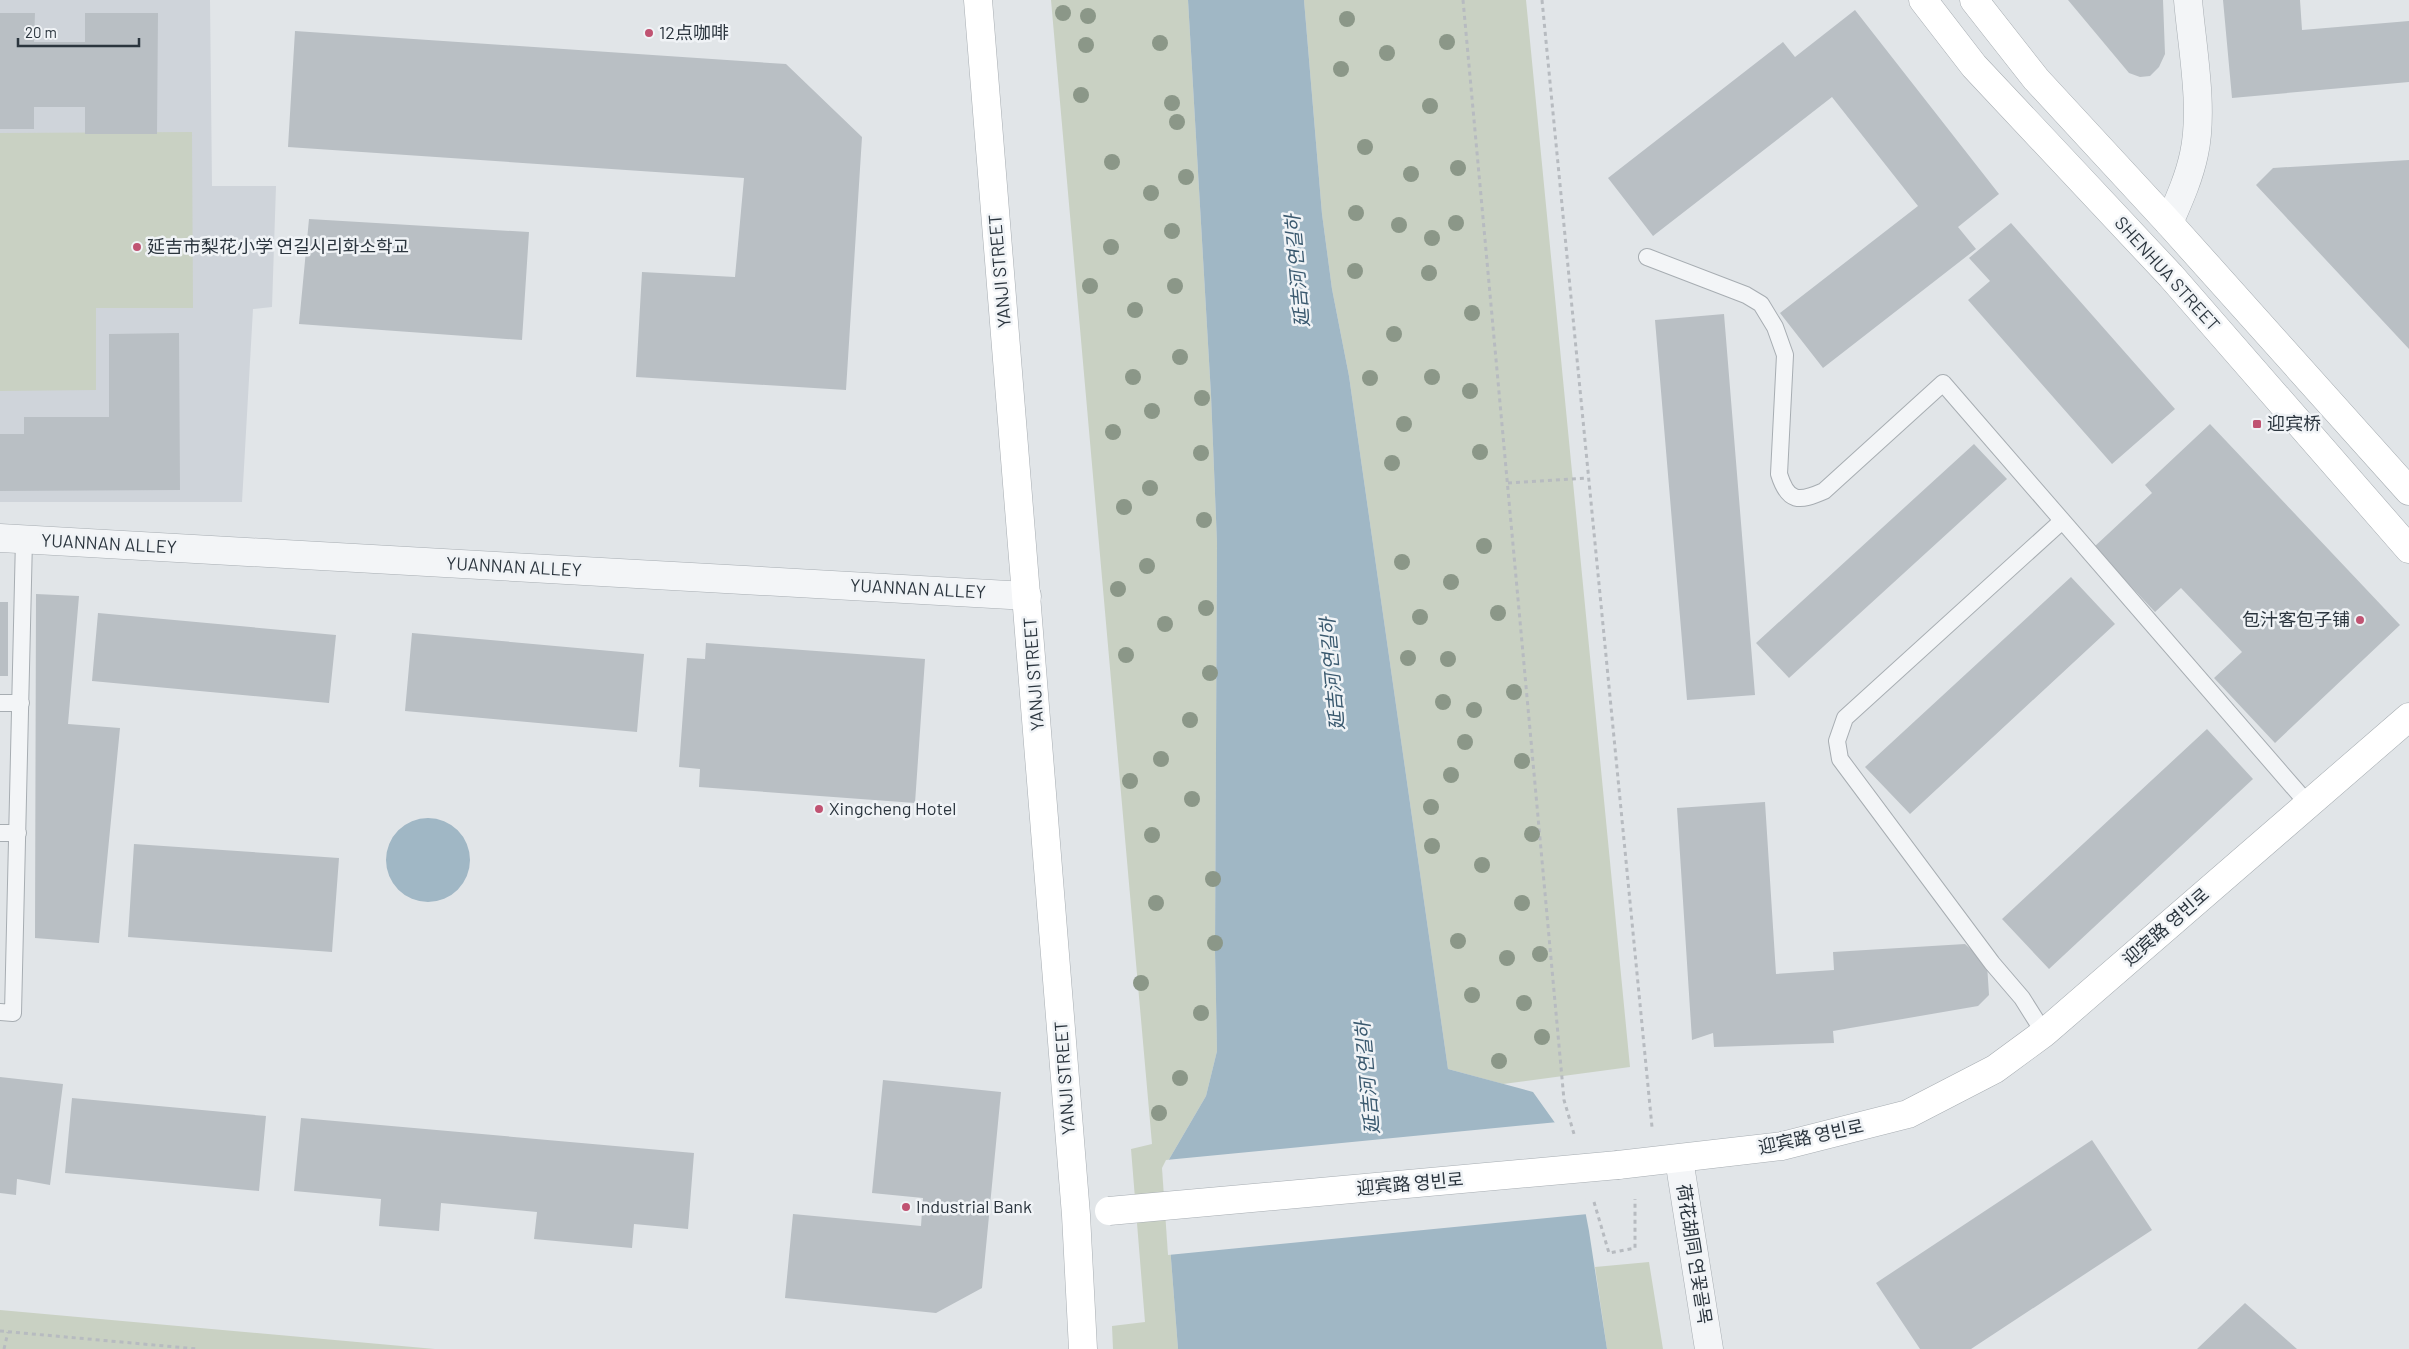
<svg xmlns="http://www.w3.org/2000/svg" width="2409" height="1349" viewBox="0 0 2409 1349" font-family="Barlow,'Noto Sans SC','Noto Sans KR',sans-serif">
<rect width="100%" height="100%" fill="#e1e5e8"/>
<path fill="#cfd4da" d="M0,0H210L212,186H276L272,307L253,309L242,502H0Z"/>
<path fill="#c9d1c3" d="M1051,0H1188L1211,395L1217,543L1215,950L1217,1051L1206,1096L1164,1168L1178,1349H1113L1112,1326L1145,1322L1131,1149L1152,1144Z
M1304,0H1526L1630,1067L1503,1084L1448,1069L1349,376L1332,289L1322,214Z
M192,132L193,308H96V390L0,391V133Z
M1649,1262L1663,1349H1607L1595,1267Z
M0,1310L435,1349H0Z"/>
<path fill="#a0b7c5" d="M1188,0H1304L1322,214L1332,289L1349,376L1448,1069L1533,1092L1573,1148L1589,1231L1607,1349H1178L1164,1168L1206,1096L1217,1051L1215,950L1217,543L1211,395Z
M386 860a42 42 0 1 1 84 0a42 42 0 1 1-84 0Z"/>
<path fill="#e1e5e8" d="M1558,1122L1576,1147L1588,1214L1168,1255L1162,1168L1166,1160Z"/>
<path fill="#b9bfc4" d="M2068,0H2163L2165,54L2159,67L2150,76L2140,77L2129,73Z
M2223,0H2300L2302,30L2409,21V82L2232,98Z
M1855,10L1999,194L1958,227L1976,249L1823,368L1780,313L1918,206L1832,97L1653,236L1608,178L1783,42L1795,57Z
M0,13H35L34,42H85V13H158L157,134H85V107H34V129H0Z
M295,31L786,64L862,137L846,390L636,377L642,272L735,277L744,178L288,147Z
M2409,160V349L2256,185L2273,168Z
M309,219L529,232L522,340L299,324Z
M2011,223L2175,409L2112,464L1968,300L1990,281L1969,258Z
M1724,314L1755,695L1687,700L1655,320Z
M179,333L180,490L0,491V434H24V417H109V334Z
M2210,424L2400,625L2275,743L2214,678L2242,652L2181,588L2155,612L2094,547L2152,493L2145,485Z
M1974,444L2007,479L1789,678L1756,643Z
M2071,577L2115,624L1910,814L1865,767Z
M36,594L79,596L68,724L120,728L99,943L35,938Z
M0,602H8V676H0Z
M98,613L336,635L329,703L92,681Z
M412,633L644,654L637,732L405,711Z
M706,643L925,659L915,803L699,787L700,769L679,767L687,658L705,659Z
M2207,729L2253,779L2049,969L2002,919Z
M1765,802L1776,974L1834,970L1833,952L1965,944L1987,964L1989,995L1978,1006L1833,1031L1834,1043L1714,1047L1713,1033L1692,1040L1677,808Z
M134,844L339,858L332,952L128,937Z
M0,1077L63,1084L50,1185L17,1179L16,1195L0,1193Z
M883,1080L1001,1092L982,1288L936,1313L785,1298L793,1214L921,1226L923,1198L872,1193Z
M72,1098L266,1116L259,1191L65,1173Z
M301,1118L694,1153L688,1229L634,1224L632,1248L534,1239L537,1212L441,1203L439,1231L379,1226L381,1199L294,1191Z
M2092,1140L2152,1230L1971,1349H1920L1876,1283Z
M2245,1303L2297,1349H2197Z"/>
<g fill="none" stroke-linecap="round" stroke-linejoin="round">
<defs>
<path id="lane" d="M1647,257L1746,295L1761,304L1775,327L1785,355L1779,474C1788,503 1799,502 1824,491L1943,383L2308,804
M0,703H21
M0,833H18
M0,1012L13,1013L24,539
M2044,1033L2022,998L1992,963L1840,759L1837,741L1845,718L2062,521"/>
<path id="street" d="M2169,223C2179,200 2189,178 2194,154C2204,109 2192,47 2188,0
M0,538L1027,596
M1679,1159L1709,1349"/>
<path id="secondary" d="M978,0L1076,1215L1083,1349
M1923,0L1974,66L2171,276L2409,549
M1974,0L2036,79L2169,223L2409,491
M1618,1165L1782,1146L1908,1114L1995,1069L2044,1033L2409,717"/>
</defs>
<use href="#lane" stroke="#a7adb2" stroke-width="18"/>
<use href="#street" stroke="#a7adb2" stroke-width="29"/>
<use href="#secondary" stroke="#a7adb2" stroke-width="29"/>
<path stroke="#b7bbc0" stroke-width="3" stroke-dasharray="4 4" stroke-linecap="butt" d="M1463,0L1564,1100L1574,1134
M1542,0L1652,1127
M1508,483L1588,478
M1594,1202L1609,1253L1635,1248V1199
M0,1331L198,1349
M4,1349L8,1332"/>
<use href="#lane" stroke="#f3f5f7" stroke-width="16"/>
<use href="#street" stroke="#f3f5f7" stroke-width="28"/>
<use href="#secondary" stroke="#fff" stroke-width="28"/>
<defs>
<path id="secondary-bridge" d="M1109,1211L1618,1165"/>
</defs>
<use href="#secondary-bridge" stroke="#a7adb2" stroke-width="29" stroke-linecap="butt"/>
<use href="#secondary-bridge" stroke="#fff" stroke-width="28"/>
</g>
<g fill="#8b9788">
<circle cx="1063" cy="13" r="8"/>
<circle cx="1088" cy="16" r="8"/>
<circle cx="1347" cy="19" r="8"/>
<circle cx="1447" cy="42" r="8"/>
<circle cx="1160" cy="43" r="8"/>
<circle cx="1086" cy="45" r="8"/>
<circle cx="1387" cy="53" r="8"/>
<circle cx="1341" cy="69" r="8"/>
<circle cx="1081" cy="95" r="8"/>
<circle cx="1172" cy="103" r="8"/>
<circle cx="1430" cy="106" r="8"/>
<circle cx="1177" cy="122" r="8"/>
<circle cx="1365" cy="147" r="8"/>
<circle cx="1112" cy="162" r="8"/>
<circle cx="1458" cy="168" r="8"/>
<circle cx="1411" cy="174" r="8"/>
<circle cx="1186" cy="177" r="8"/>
<circle cx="1151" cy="193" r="8"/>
<circle cx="1356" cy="213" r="8"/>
<circle cx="1456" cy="223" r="8"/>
<circle cx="1399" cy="225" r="8"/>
<circle cx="1172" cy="231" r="8"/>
<circle cx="1432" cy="238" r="8"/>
<circle cx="1111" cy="247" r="8"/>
<circle cx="1355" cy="271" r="8"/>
<circle cx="1429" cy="273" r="8"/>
<circle cx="1090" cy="286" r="8"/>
<circle cx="1175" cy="286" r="8"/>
<circle cx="1135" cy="310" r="8"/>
<circle cx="1472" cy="313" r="8"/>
<circle cx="1394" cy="334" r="8"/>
<circle cx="1180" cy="357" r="8"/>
<circle cx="1133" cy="377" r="8"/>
<circle cx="1432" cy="377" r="8"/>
<circle cx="1370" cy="378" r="8"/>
<circle cx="1470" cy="391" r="8"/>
<circle cx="1202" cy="398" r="8"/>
<circle cx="1152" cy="411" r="8"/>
<circle cx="1404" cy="424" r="8"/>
<circle cx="1113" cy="432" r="8"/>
<circle cx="1480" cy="452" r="8"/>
<circle cx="1201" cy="453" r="8"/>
<circle cx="1392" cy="463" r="8"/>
<circle cx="1150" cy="488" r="8"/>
<circle cx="1124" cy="507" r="8"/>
<circle cx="1204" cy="520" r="8"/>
<circle cx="1484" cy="546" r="8"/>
<circle cx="1402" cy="562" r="8"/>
<circle cx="1147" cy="566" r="8"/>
<circle cx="1451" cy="582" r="8"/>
<circle cx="1118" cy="589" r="8"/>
<circle cx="1206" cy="608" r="8"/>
<circle cx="1498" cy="613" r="8"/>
<circle cx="1420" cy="617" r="8"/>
<circle cx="1165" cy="624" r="8"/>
<circle cx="1126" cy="655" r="8"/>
<circle cx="1408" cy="658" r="8"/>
<circle cx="1448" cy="659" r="8"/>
<circle cx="1210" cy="673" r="8"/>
<circle cx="1514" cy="692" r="8"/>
<circle cx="1443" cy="702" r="8"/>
<circle cx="1474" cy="710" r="8"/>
<circle cx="1190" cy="720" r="8"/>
<circle cx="1465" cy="742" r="8"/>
<circle cx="1161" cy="759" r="8"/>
<circle cx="1522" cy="761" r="8"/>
<circle cx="1451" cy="775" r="8"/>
<circle cx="1130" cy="781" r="8"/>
<circle cx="1192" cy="799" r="8"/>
<circle cx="1431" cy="807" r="8"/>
<circle cx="1532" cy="834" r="8"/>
<circle cx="1152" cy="835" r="8"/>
<circle cx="1432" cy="846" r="8"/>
<circle cx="1482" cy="865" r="8"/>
<circle cx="1213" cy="879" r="8"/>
<circle cx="1156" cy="903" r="8"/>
<circle cx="1522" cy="903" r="8"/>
<circle cx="1458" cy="941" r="8"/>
<circle cx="1215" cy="943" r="8"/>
<circle cx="1540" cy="954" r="8"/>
<circle cx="1507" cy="958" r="8"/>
<circle cx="1141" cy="983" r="8"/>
<circle cx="1472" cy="995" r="8"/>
<circle cx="1524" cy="1003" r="8"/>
<circle cx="1201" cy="1013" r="8"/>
<circle cx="1542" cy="1037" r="8"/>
<circle cx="1499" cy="1061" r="8"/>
<circle cx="1180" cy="1078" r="8"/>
<circle cx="1159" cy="1113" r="8"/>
</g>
<g fill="#c05372" stroke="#f0f3f6" stroke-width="2">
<circle cx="649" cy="33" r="5"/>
<circle cx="137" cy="247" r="5"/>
<rect x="2252" y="419" width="10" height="10" rx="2.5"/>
<circle cx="2360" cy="620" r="5"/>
<circle cx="819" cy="809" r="5"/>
<circle cx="906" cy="1207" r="5"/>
</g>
<g text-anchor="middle" stroke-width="5" stroke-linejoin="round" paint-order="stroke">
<g font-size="18" fill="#2b353e" stroke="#f0f3f6" text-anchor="start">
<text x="659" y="39">12点咖啡</text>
<text x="147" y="253">延吉市梨花小学 연길시리화소학교</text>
<text x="2267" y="430">迎宾桥</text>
<text x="2350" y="626" text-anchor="end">包汁客包子铺</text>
<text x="829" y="815">Xingcheng Hotel</text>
<text x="916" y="1213">Industrial Bank</text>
</g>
<g font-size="18" fill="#2b353e" stroke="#f0f3f6">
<text transform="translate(1000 271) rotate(-95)" y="6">YANJI STREET</text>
<text transform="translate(2167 274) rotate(48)" y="6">SHENHUA STREET</text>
<text transform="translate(109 544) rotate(3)" y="6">YUANNAN ALLEY</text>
<text transform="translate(514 567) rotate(3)" y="6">YUANNAN ALLEY</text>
<text transform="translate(918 589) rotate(3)" y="6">YUANNAN ALLEY</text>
<text transform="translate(1034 674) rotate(-94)" y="6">YANJI STREET</text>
<text transform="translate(2166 927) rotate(-41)" y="6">迎宾路 영빈로</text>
<text transform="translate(1065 1078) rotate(-94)" y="6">YANJI STREET</text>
<text transform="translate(1811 1137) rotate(-12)" y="6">迎宾路 영빈로</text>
<text transform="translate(1410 1184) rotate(-5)" y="6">迎宾路 영빈로</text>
<text transform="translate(1694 1254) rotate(81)" y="6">荷花胡同 연꽃골목</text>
</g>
<g font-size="19" font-style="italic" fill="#39586e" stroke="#f0f3f6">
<text transform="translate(1297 271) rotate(-95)" y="7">延吉河 연길하</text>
<text transform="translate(1332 674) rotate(-95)" y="7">延吉河 연길하</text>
<text transform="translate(1367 1078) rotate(-95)" y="7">延吉河 연길하</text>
</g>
</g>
<path d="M18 38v8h121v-8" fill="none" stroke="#2b353e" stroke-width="2.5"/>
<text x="25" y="38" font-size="15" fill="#2b353e" stroke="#f0f3f6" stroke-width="4" paint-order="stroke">20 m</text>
</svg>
